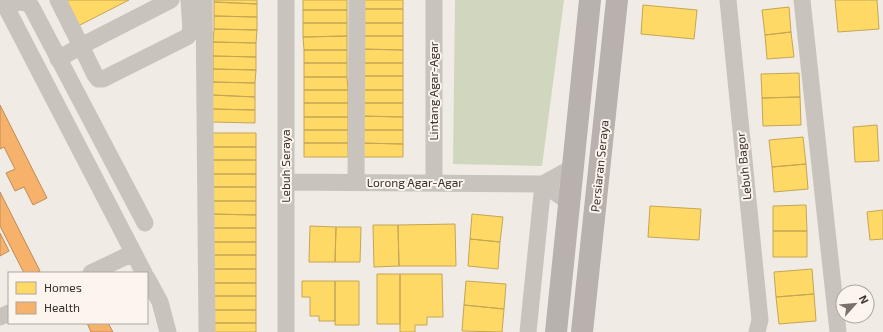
<svg xmlns="http://www.w3.org/2000/svg" width="883" height="332" viewBox="0 0 883 332" font-family="'Exo 2',sans-serif">
<rect width="100%" height="100%" fill="#f0ebe5"/>
<path fill="#d1d6bf" d="M455,0H564L542,166L453,164Z"/>
<path fill="#ffd966" stroke="#c4a654" d="M64,0H129L78,26Z
M214,0H257V4L214,2Z
M303,0H347V10H303Z
M360,0H403V9H360Z
M835,0H877L879,29L838,32Z
M214,2L257,4V17L214,16Z
M643,5L697,10L694,39L641,34Z
M789,7L791,32L765,35L762,10Z
M360,9H403V23H360Z
M303,10H347V23H303Z
M214,16L257,17V30L214,29Z
M303,23H347V36L303,37Z
M360,23H403V36H360Z
M214,29L257,30L256,43L213,42Z
M791,32L794,57L767,59L765,35Z
M347,36V50H304L303,37Z
M360,36H403V50L360,49Z
M213,42L256,43V57L213,56Z
M360,49L403,50V63H360Z
M304,50H347V63H304Z
M213,56L256,57V70L213,69Z
M304,63H347V77H304Z
M360,63H403V76H360Z
M213,69L256,70L255,83L213,82Z
M799,73L800,97L762,98L761,74Z
M360,76H403V90H360Z
M304,77H347L348,90H304Z
M213,82L255,83V97L212,95Z
M304,90H348V103H304Z
M360,90H403V103H360Z
M212,95L255,97V110L212,109Z
M800,97L801,125L763,126L762,98Z
M304,103H348V117H304Z
M360,103H403V117L360,116Z
M212,109L255,110V123L212,122Z
M360,116L403,117V130H360Z
M304,117H348V130H304Z
M877,125L879,161L855,162L853,127Z
M304,130H348V143H304Z
M360,130H403V144L360,143Z
M212,133H256V147H212Z
M803,137L806,164L772,167L769,140Z
M304,143H348V157H304Z
M360,143L403,144V157H360Z
M212,147H256V160H212Z
M212,160H256V174H212Z
M806,164L808,189L774,192L772,167Z
M212,174H256V187H212Z
M212,187H256V201H212Z
M212,201H256V215L212,214Z
M806,205L807,231H773V206Z
M650,206L701,209L699,240L648,237Z
M883,210V239L870,240L867,212Z
M212,214L256,215V228H212Z
M472,214L503,217L500,242L470,239Z
M455,224L456,266H399L398,225Z
M373,225H398L399,266L374,267Z
M310,226L336,227L335,262H309Z
M336,227H361L360,262H335Z
M212,228H256V242H212Z
M773,231H807V257H773Z
M470,239L500,242L498,269L468,266Z
M212,242H256V255H212Z
M212,255H256V269H212Z
M212,269H256V283H212Z
M812,269L814,294L776,297L774,272Z
M377,274H400V324H377Z
M400,274H442L443,317H427V325H415V332H400Z
M302,281H335V321H319V316H310V297H302Z
M335,281H359V325H335Z
M466,281L506,284L504,309L464,305Z
M212,283H256V296H212Z
M814,294L816,321L779,324L776,297Z
M212,296H256V310H212Z
M464,305L504,309L502,332L462,331Z
M212,310H256V323H212Z
M212,323H256V332H212Z"/>
<path fill="#f6b26b" stroke="#be8b58" d="M0,105L47,198L33,205L24,187L15,191L6,173L15,169L4,147L0,149Z
M0,192L40,271L36,273H24L0,226Z
M0,233L9,251L0,256Z
M87,323H108L113,332H91Z"/>
<g fill="none" stroke-linecap="round" stroke-linejoin="round">
<path stroke="#c9c3be" stroke-width="17" d="M58,0L81,46L171,0
M204,0L207,332
M286,0V332
M434,0V182
M728,0L760,320L757,332
M802,0L838,332
M0,4L6,7L144,273
M6,7C16,2 23,0 31,6L145,223
M58,59L81,46L95,75L98,79H103L187,37L191,31L189,0
M286,182L543,184L572,168
M356,182L357,0
M543,184L569,202
M91,273L133,253
M147,278L160,302L168,332
M0,317L9,313
M528,332L543,184"/>
<path stroke="#b8b1ad" stroke-width="22" d="M556,332L590,0
M582,332L617,0"/>
</g>
<g text-anchor="middle" stroke-width="4" stroke-linejoin="round" paint-order="stroke">
<g font-size="12" fill="#3b302b" stroke="#fbf5ee">
<text transform="translate(434 91) rotate(-90)" y="4">Lintang Agar-Agar</text>
<text transform="translate(286 166) rotate(-90)" y="4">Lebuh Seraya</text>
<text transform="translate(600 166) rotate(-84)" y="4">Persiaran Seraya</text>
<text transform="translate(744 166) rotate(-96)" y="4">Lebuh Bagor</text>
<text x="415" y="187">Lorong Agar-Agar</text>
</g>
</g>
<rect x="8" y="272" width="140" height="52" fill="#fbf5ee" stroke="#aea6a0"/>
<rect x="16" y="282" width="20" height="12" fill="#ffd966" stroke="#aea6a0"/>
<text x="44" y="292" font-size="12" fill="#3b302b">Homes</text>
<rect x="16" y="302" width="20" height="12" fill="#f6b26b" stroke="#aea6a0"/>
<text x="44" y="312" font-size="12" fill="#3b302b">Health</text>
<g transform="translate(855 304) rotate(63)"><circle r="19" fill="#fbf5ee" stroke="#aea6a0"/>
<path d="M0-3L7 15L0 10L-7 15Z" fill="#7a716c"/>
<text y="-6" font-size="11" font-weight="bold" text-anchor="middle" fill="#3b302b">N</text>
</g>
</svg>
